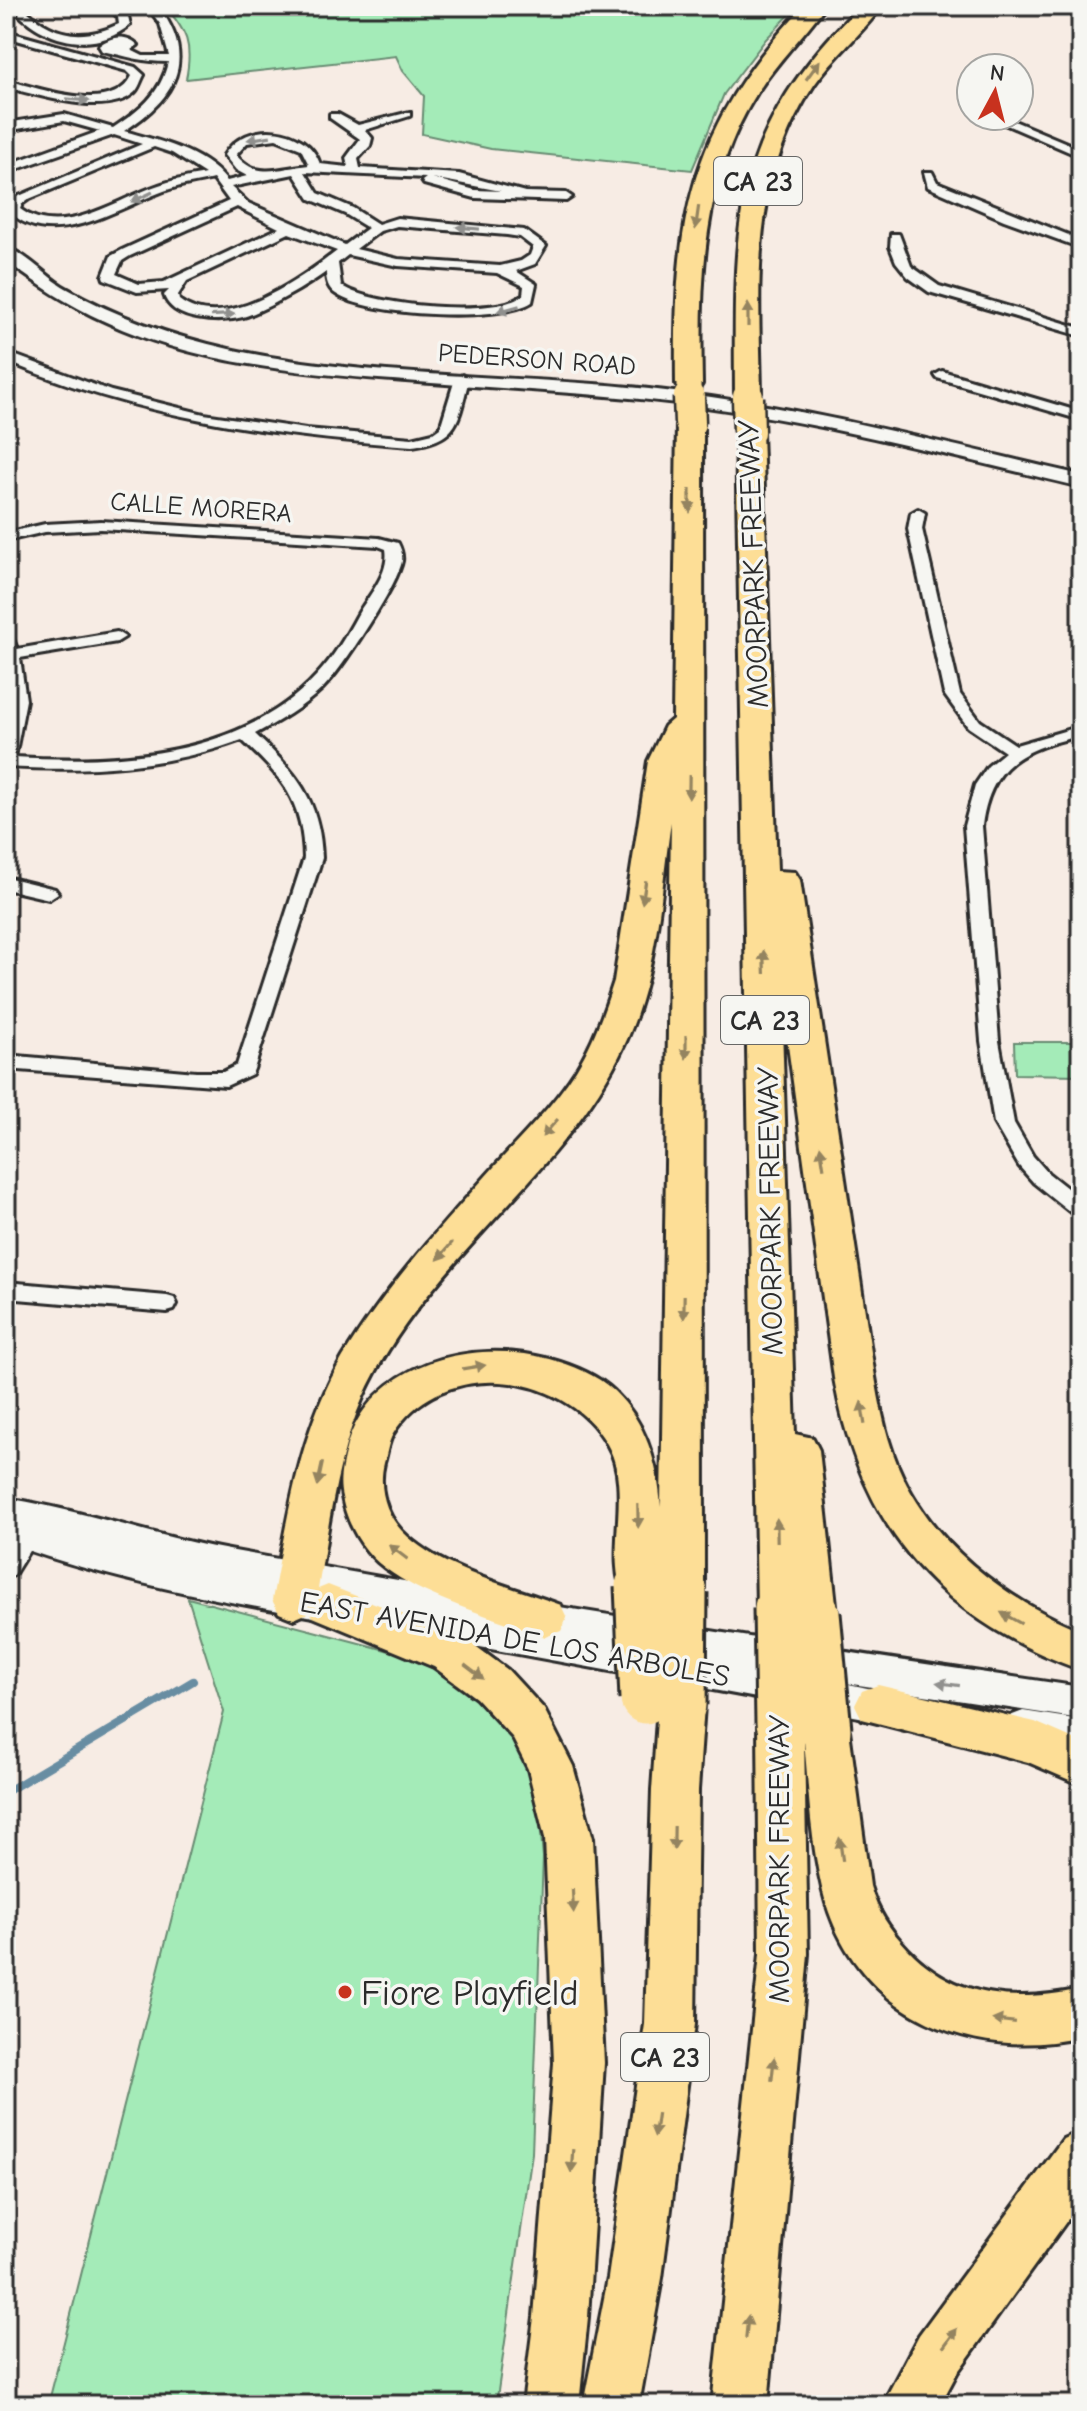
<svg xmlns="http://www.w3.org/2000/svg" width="1087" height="2411" viewBox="0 0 1087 2411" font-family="'Comic Neue',sans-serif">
<rect width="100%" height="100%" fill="#f7ece4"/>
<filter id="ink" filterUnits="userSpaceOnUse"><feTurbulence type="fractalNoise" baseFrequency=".0125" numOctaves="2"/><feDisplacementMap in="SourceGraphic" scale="16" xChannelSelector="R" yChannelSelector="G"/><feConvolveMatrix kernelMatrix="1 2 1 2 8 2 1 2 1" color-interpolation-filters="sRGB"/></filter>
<g filter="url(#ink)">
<path fill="#a4ebb8" stroke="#688b72" stroke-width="2" d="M165,6H798L766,39L724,94L692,170L491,149L422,134L424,96L403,71L396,56L186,79C193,44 187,32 165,6Z
M1014,1042H1081V1075L1015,1074Z
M188,1598L405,1655L461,1682L510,1730L537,1789L543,1857L532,2153L496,2405H48L224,1712Z"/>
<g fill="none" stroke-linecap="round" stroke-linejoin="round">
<path stroke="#688da2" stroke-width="8" d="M6,1792L193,1681"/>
<defs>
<path id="minor" d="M11,6H22C51,36 81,42 119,24L118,17L106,6H118L128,16L130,25C92,56 40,41 11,6Z
M147,6H158C198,59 176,98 124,131C159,141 203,150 227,181L247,176L236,170L224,155C245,119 307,125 320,164L348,167L346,158L360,139L330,118V114H338L358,125L410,112V116L365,130L372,138L370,146L358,159L360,168L459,174L525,192L566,193L572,197L566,201L475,198L424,184L422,181L426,178L305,172L318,193L353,208L378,224L397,218L524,230L546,246L535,264L516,271L536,284L532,302C500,323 367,316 336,294C328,289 326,280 326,272C309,285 262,312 243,317C220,323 172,322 164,295L169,290L137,292L104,279L103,276L111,256L122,250L229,201L213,179C197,183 180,185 164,191C120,207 49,254 8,210L12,199L142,144L114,135L6,173V165L100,131L64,121L6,131V123L64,114L113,128C139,111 161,94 168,62C142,62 127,56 102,51L99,46C111,36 126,34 138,45L131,50L143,56H169L160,24ZM276,139L301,149L309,165C279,168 257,180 236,155L247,143ZM154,147L172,153L205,174C189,177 172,180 156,186C116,200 60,240 20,209L22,204L29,199ZM294,174L310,199L345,214L368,228L345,245L248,203L231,187ZM432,178L501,191L475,190ZM237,207L279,228L164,282L139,284L116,274L122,261L130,256ZM397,226L507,235L520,237L533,247L530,255L521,261L500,266L398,259L356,249L380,231ZM289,233L337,251C300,279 224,335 179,300L178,295L187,281ZM348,255L398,266L497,273L524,286L523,295C499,318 367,306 341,285L338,263Z
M6,31L135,67L144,75C141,80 139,88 135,92C108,118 37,95 6,87V80C40,88 112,116 132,76L127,71L6,37Z
M986,116H1002L1081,149V157Z
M924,172H932L937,182L1081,240V248L1004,220L928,187Z
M891,234H899L911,266L939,286L1081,328V336L929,292L908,277L896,262L890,247Z
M6,352L111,391L204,414L306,429L412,438L433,433L440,428L455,379L462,375L469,379C458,420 460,440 412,446C269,436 139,417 6,361Z
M942,371L1081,412V420L937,378L935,375Z
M918,509L925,513L922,529L960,694L980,721L1016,745L1081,726V736C1024,748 990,764 982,826L999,1041L1014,1123L1033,1156L1048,1173L1081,1199V1217L1074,1215L1034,1183L1019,1166L994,1123L981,1041L964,826L975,785L988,766L1005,752L968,727L944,694L908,529L911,513Z
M101,521L379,538L398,543C401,549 403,554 402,561C398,584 341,671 323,688C302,708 279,721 255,734C296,773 320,799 322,858L254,1069L252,1074L226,1086L6,1069V1055L196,1072H223L237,1065L304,858C303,800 282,778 242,740C165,768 87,772 6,767L10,700L6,635L12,637L17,649L117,632L125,637L117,642L20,658L26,700L15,757C119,763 242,757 317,675C334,657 346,636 358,614C369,595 390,573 386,549L378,546L101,529L45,532L6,541V533L45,524Z
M6,877L55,889L58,893L49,899L6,889Z
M6,1282L167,1296L174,1298L177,1304L174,1310L167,1312L6,1298Z
M34,1516L42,1518L45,1525L14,1575L6,1578C6,1556 9,1524 34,1516Z"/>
<path id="tertiary" d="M6,248C28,254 46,277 66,288C117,317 171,336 229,349C366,379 510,374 649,389C796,405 938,442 1081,475V487C947,455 814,420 677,403C583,392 488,388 393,380C297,373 193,363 104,321C68,305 37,284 6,261Z"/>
<path id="secondary" d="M6,1498C82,1510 154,1536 229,1550C512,1602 797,1645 1081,1687V1719L839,1682L910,1697L915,1708L910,1719L897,1724L377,1628L365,1624L360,1613L365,1603L329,1596L331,1602L326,1612L314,1617C213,1600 112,1580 15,1546L6,1539Z
M1023,1711L1081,1720V1752L1010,1738L1005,1727L1010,1716Z"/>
<path id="motorway" d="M804,6H825C804,36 777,61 757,93C701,182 700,282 702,384L698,390H680L676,384C674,221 687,129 804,6Z
M860,6H882C862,34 834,56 814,85C749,184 759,281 761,393L757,399H739L735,393C734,221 729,135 860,6Z
M690,415L699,417L703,423L704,1592L697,1605L682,1611L667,1605L660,1589L655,1599L640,1605L625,1599C603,1555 634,1490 607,1444C565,1370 440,1356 393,1434C388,1442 387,1454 384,1463C378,1487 385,1513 402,1531C441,1571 509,1585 561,1605L567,1618L561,1631L545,1637L529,1631C482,1613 427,1599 385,1568C363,1552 347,1524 342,1497C338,1480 342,1466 346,1449C370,1362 471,1338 550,1359C572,1365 597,1375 614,1391C646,1422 658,1464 661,1507L671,822C660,897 657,976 624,1046C563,1177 425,1262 364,1395C337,1455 329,1524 318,1589L328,1585L466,1639L508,1670L544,1709L573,1766L593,1838L604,2063L588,2317L579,2405H523L534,2317L554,2063L545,1838L528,1769L512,1737L476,1698L434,1667L313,1617L310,1612L294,1619L279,1613L272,1600C288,1517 299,1431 343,1357C385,1288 440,1227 494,1167C522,1136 553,1106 576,1070C593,1043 604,1012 614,981L648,761L665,726L673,719L677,423L681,417Z
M749,424L758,426L762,432L777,871L795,872L800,880L871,1352C877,1390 883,1430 898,1466C931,1544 1005,1599 1081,1631V1670C939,1619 860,1527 834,1378L781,995L795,1434L813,1438L819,1450L837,1614L831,1627L815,1633L799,1627L796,1619L779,1627L763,1621L757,1608L736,432L740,426Z
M681,1685L697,1691L704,1705L698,1790L695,2024L662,2278L639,2405H583L608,2278L645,2024L652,1790L658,1705L665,1691Z
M878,1685L1035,1722L1081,1742V1785L1028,1762L862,1719L855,1705L862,1691Z
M781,1703L797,1709L804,1728L810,1716L826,1710L842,1716L849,1730L870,1886C877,1911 890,1930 908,1949C956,1999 1016,2003 1081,1989V2037C973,2062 860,2015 826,1903C811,1851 809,1794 804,1739L808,1954L768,2405H712L760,1954L758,1723L765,1709Z
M1081,2131V2201L957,2373L940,2405H882L919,2335L1063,2139Z"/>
</defs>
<use href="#minor" stroke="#2b2b2b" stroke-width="6"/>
<use href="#tertiary" stroke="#2b2b2b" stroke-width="6"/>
<use href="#secondary" stroke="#2b2b2b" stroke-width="6"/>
<use href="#motorway" stroke="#2b2b2b" stroke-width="6"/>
<use href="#minor" fill="#f6f6f2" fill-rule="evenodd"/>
<use href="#tertiary" fill="#f6f6f2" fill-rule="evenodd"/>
<use href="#secondary" fill="#f6f6f2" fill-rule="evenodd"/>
<use href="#motorway" fill="#fdde96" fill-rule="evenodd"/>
<defs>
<path id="motorway-bridge-far2" d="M689,384V399
M748,393V399"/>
<path id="motorway-bridge-far1" d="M689,397L690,423
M748,397L749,432"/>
<path id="motorway-bridge" d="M640,1586L645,1699
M779,1608L781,1723
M815,1614L826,1730
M681,1705L682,1592"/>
</defs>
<use href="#motorway-bridge-far2" stroke="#2b2b2b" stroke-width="27" stroke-linecap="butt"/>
<use href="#motorway-bridge-far1" stroke="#2b2b2b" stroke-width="35" stroke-linecap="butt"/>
<use href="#motorway-bridge" stroke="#2b2b2b" stroke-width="55" stroke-linecap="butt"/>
<use href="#motorway-bridge-far2" stroke="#fdde96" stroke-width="23"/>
<use href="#motorway-bridge-far1" stroke="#fdde96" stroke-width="30"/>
<use href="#motorway-bridge" stroke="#fdde96" stroke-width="49"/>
</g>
<defs><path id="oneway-solid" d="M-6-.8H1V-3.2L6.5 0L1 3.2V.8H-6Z" transform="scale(2)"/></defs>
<g fill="#948460">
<use href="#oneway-solid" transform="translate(813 70) rotate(-54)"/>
<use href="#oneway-solid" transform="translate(697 218) rotate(98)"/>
<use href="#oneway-solid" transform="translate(748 315) rotate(-90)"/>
<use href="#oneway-solid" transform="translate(690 501) rotate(90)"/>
<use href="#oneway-solid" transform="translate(689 787) rotate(91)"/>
<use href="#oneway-solid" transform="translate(644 892) rotate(99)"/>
<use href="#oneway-solid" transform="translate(764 962) rotate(-92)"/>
<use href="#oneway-solid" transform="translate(686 1047) rotate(90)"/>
<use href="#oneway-solid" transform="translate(550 1128) rotate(131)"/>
<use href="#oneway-solid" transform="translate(822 1157) rotate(-99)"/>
<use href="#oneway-solid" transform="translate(445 1251) rotate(130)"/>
<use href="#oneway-solid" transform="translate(684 1307) rotate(91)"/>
<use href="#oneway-solid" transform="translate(474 1367) rotate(-9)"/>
<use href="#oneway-solid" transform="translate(863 1413) rotate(-99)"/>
<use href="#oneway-solid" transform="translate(320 1474) rotate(102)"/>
<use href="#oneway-solid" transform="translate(638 1516) rotate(89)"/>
<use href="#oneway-solid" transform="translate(777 1530) rotate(-91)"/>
<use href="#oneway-solid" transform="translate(398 1552) rotate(-143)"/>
<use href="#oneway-solid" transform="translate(1011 1618) rotate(-151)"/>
<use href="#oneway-solid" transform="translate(474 1672) rotate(37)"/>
<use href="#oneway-solid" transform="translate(674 1838) rotate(91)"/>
<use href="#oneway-solid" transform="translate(841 1849) rotate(-98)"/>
<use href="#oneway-solid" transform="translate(573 1901) rotate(87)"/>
<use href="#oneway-solid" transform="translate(1004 2021) rotate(-173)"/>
<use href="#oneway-solid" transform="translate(773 2069) rotate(-84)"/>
<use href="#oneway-solid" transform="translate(656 2125) rotate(98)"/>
<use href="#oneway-solid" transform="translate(572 2161) rotate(94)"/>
<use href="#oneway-solid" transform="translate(747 2327) rotate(-84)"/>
<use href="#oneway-solid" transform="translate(950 2338) rotate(-54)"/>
</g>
<g fill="#90908e">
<use href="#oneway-solid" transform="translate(78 100) rotate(6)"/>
<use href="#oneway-solid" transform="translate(259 138) rotate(171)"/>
<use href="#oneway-solid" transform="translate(142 197) rotate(155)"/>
<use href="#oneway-solid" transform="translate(468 228) rotate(-175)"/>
<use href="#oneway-solid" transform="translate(508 309) rotate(164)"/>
<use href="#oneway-solid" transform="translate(223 315) rotate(-3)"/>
<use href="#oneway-solid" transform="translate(948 1684) rotate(-172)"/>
</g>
</g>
<circle fill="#c8321e" stroke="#f6f6f2" stroke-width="3" cx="345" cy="1992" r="8"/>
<g text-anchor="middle" stroke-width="7" stroke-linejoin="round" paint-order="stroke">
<g font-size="26" fill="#2b2b2b" stroke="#f6f6f2">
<text transform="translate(537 359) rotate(4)" y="9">PEDERSON ROAD</text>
<text transform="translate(201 507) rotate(4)" y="9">CALLE MORERA</text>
</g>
<g fill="#f6f6f2" stroke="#686867" stroke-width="2">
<rect x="714" y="157" width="88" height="48" rx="6"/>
<rect x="721" y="996" width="88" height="48" rx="6"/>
<rect x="621" y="2033" width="88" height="48" rx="6"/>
</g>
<g font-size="28" font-weight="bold" fill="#2b2b2b">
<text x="758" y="191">CA 23</text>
<text x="765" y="1030">CA 23</text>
<text x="665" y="2067">CA 23</text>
</g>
<g font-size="30" fill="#2b2b2b" stroke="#f6f6f2">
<text transform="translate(753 564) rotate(-92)" y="10">MOORPARK FREEWAY</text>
<text transform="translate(770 1211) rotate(-91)" y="10">MOORPARK FREEWAY</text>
<text transform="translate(515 1639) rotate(10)" y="10">EAST AVENIDA DE LOS ARBOLES</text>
<text transform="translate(779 1859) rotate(-90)" y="10">MOORPARK FREEWAY</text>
</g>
<g font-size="36" fill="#2b2b2b" stroke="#f6f6f2" text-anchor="start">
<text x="361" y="2005">Fiore Playfield</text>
</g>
</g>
<rect width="1087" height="2411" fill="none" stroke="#f6f6f2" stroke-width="32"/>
<rect x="16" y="16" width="1055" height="2379" fill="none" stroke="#2b2b2b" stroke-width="3" filter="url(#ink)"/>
<g transform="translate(995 92) rotate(7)"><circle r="38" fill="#f6f6f2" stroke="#a5a5a2" stroke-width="2"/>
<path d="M0-6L14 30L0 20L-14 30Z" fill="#c8321e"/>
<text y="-12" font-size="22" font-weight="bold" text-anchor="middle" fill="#2b2b2b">N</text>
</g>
</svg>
